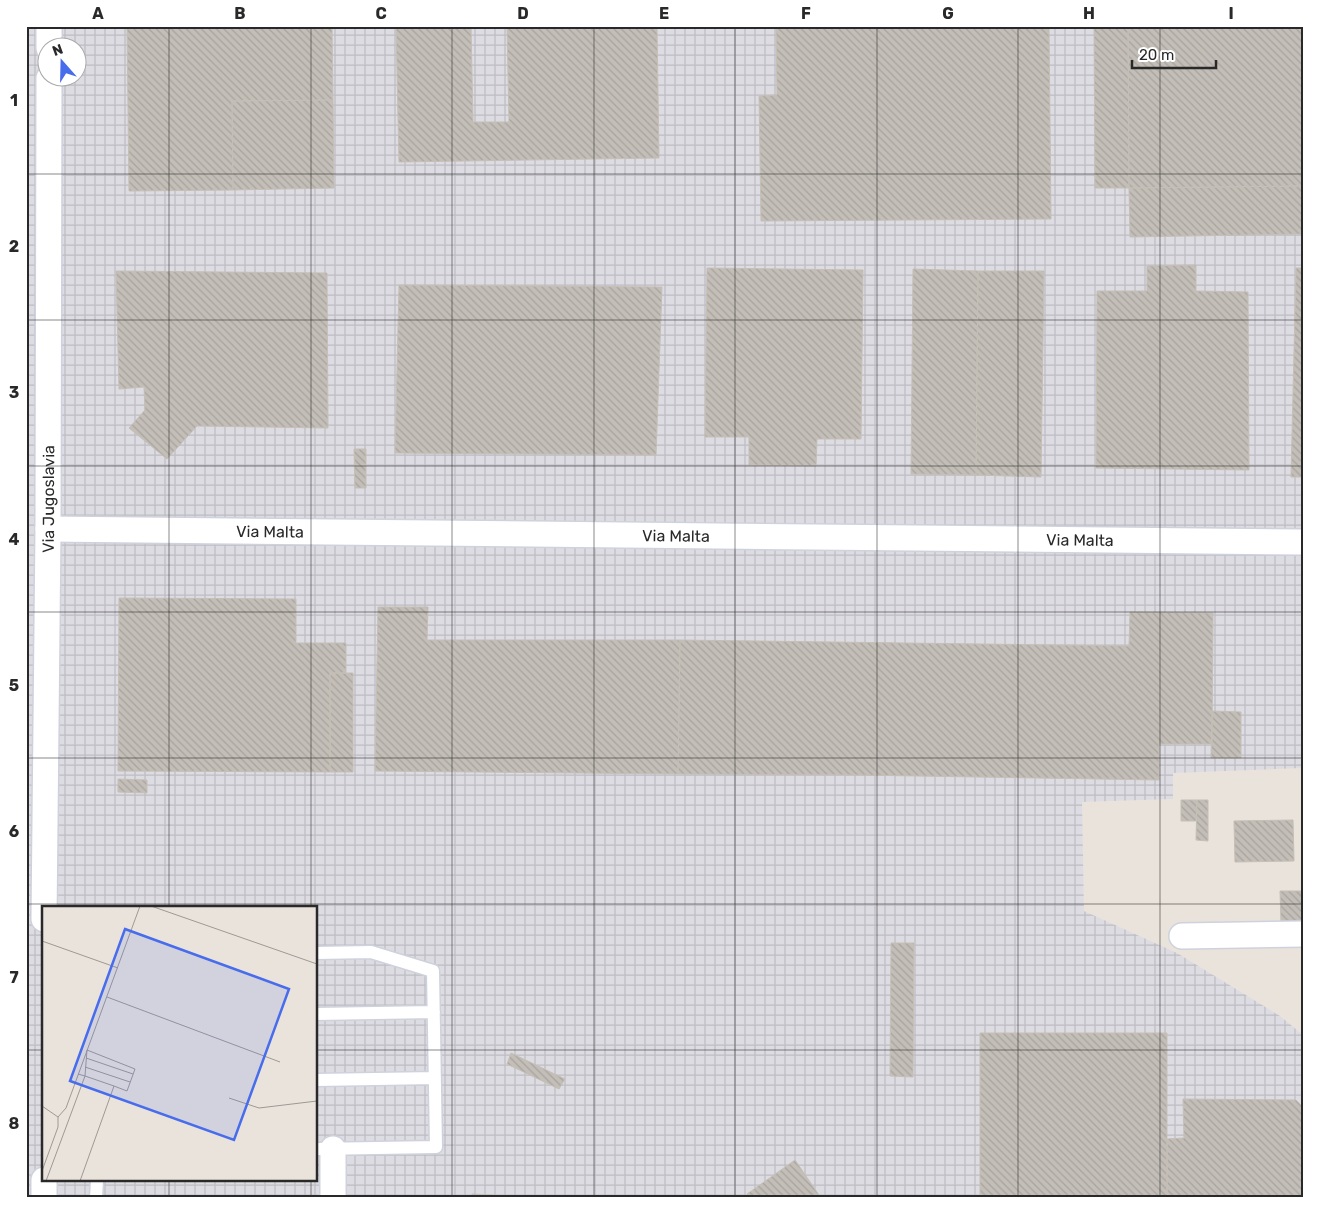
<svg xmlns="http://www.w3.org/2000/svg" width="1329" height="1224" viewBox="0 0 1329 1224" font-family="Rubik,sans-serif">
<defs>
<pattern id="industrial-grid" width="8" height="8" patternUnits="userSpaceOnUse" patternTransform="scale(1.25)"><rect width="8" height="8" fill="#dedce3"/><path d="M0 4h8M4 0v8" fill="none" stroke="#bebdc3"/></pattern>
<pattern id="building-back-hatch" width="6" height="6" patternUnits="userSpaceOnUse" patternTransform="scale(1.25)"><rect width="6" height="6" fill="#c3beb7"/><path d="M-1 5l2 2M0 0l6 6M5-1l2 2" fill="none" stroke="#a8a39d"/></pattern>
</defs>
<rect width="100%" height="100%" fill="#eae3dc"/>
<path fill="url(#industrial-grid)" fill-rule="evenodd" d="M26,26H1303V768L1173,773V799L1082,802L1084,911L1177,953L1280,1016L1303,1035V1198H26ZM48,48H78V78H48ZM44,908H316V1180H44Z"/>
<path fill="url(#building-back-hatch)" stroke="#c5bfb6" d="M127,26H332L333,100L232,101L233,190L129,191Z
M396,26H471L473,122H509L507,26H657L659,158L399,162Z
M776,26H1049L1051,219L761,221L759,96L777,95Z
M1094,26H1128L1129,188H1095Z
M1128,26H1303V186L1129,188Z
M333,100L334,188L233,190L232,101Z
M1303,186V234L1130,237L1129,188Z
M1196,265V291L1248,292L1249,470L1096,468L1097,291H1147V266Z
M707,268L863,270L861,439H817L816,466L749,465V437H705Z
M1296,268H1303V477H1291Z
M913,269L978,271L976,475L911,474Z
M116,271L327,273L328,428L197,426L167,459L129,428L145,410L144,387L119,389Z
M978,271H1044L1041,477L976,475Z
M399,285L662,287L656,455L395,453Z
M354,449H366V488H355Z
M119,598L296,599V643H346V673H330V772L118,771Z
M378,607H428L427,640H680L678,774L375,771Z
M1130,612L1213,613L1212,744H1159V780L857,775L678,774L680,640L1129,646Z
M330,673H353V772H330Z
M1212,711L1241,712V758H1211Z
M118,779L147,780V793L118,792Z
M1181,800H1197L1196,821H1181Z
M1197,800H1208V841L1196,840Z
M1293,820L1294,861L1235,862L1234,821Z
M1280,891H1303V922L1281,923Z
M891,943H914L913,1077L890,1076Z
M980,1033H1167V1198H980Z
M511,1053L565,1079L559,1089L507,1064Z
M1183,1099L1296,1100L1303,1107V1198H1167V1139L1184,1138Z
M795,1160L821,1198H750L747,1194Z
M472,1194L511,1196V1198H472Z"/>
<g fill="none" stroke-linecap="round" stroke-linejoin="round">
<defs>
<path id="service" d="M316,953L371,952L433,971L436,1147L316,1149
M316,1014L434,1012
M316,1080L435,1078
M96,1198L97,1180"/>
<g id="minor">
<path d="M49,48V26"/>
<path id="s1" d="M48,529L1303,542"/>
<path id="s2" d="M44,919L48,529L49,78"/>
<path d="M1182,936L1303,934"/>
<path d="M333,1149V1198"/>
<path d="M44,1180V1198"/>
</g>
</defs>
<use href="#service" stroke="#ced2dd" stroke-width="15"/>
<use href="#minor" stroke="#ced2dd" stroke-width="28"/>
<use href="#service" stroke="#fff" stroke-width="12"/>
<use href="#minor" stroke="#fff" stroke-width="25"/>
</g>
<path fill="none" stroke="#292929" stroke-width="1" stroke-opacity="0.55" d="M169,26V908M311,26V908M452,26V1198M594,26V1198M735,26V1198M877,26V1198M1018,26V1198M1160,26V1198M26,174H1303M26,320H1303M26,466H1303M26,612H1303M26,758H1303M26,904H1303M26,1050H44M316,1050H1303M169,1180V1198M311,1180V1198"/>
<g text-anchor="middle" stroke-width="4" stroke-linejoin="round" paint-order="stroke">
<g font-size="16" fill="#292929" stroke="#fff">
<text dy="6" stroke="none"><textPath href="#s2" startOffset="420">Via Jugoslavia</textPath></text>
<text dy="6" stroke="none"><textPath href="#s1" startOffset="222">Via Malta</textPath></text>
<text dy="6" stroke="none"><textPath href="#s1" startOffset="628">Via Malta</textPath></text>
<text dy="6" stroke="none"><textPath href="#s1" startOffset="1032">Via Malta</textPath></text>
</g>
</g>
<g transform="translate(42 906)">
<rect width="275" height="275" fill="#eae3dc"/>
<path fill="none" stroke="#9d9994" stroke-width="1" d="M109,0L275,58M0,35L76,62M65,91L238,156M44,152L91,168M43,161L88,176M187,192L217,202L275,195M0,200L16,211M0,265L16,221V211L24,202L98,0M4,275L43,170L45,144L93,163L85,185L72,180L43,170L36,168M38,275L72,180"/>
<path fill="#476cec" fill-opacity="0.15" stroke="#476cec" stroke-width="2.5" d="M83,23L247,83L192,234L28,175Z"/>
<rect width="275" height="275" fill="none" stroke="#292929" stroke-width="2.5"/>
</g>
<rect width="1329" height="1224" fill="none" stroke="#ffffff" stroke-width="55"/>
<g transform="translate(62 62) rotate(340)"><circle r="24" fill="#ffffff" stroke="#a9a9a9"/>
<path d="M0-4L9 19L0 12L-9 19Z" fill="#476cec"/>
<text y="-8" font-size="14" font-weight="bold" text-anchor="middle" fill="#292929">N</text>
</g>
<path d="M1132 60v8h84v-8" fill="none" stroke="#292929" stroke-width="2.5"/>
<text x="1139" y="60" font-size="15" fill="#292929" stroke="#ffffff" stroke-width="4" paint-order="stroke">20 m</text>
<rect x="28" y="28" width="1274" height="1168" fill="none" stroke="#292929" stroke-width="2"/>
<g font-size="16" text-anchor="middle" font-weight="bold" fill="#292929">
<text x="98" y="19">A</text>
<text x="240" y="19">B</text>
<text x="381" y="19">C</text>
<text x="523" y="19">D</text>
<text x="664" y="19">E</text>
<text x="806" y="19">F</text>
<text x="948" y="19">G</text>
<text x="1089" y="19">H</text>
<text x="1231" y="19">I</text>
<text x="14" y="106">1</text>
<text x="14" y="252">2</text>
<text x="14" y="398">3</text>
<text x="14" y="545">4</text>
<text x="14" y="691">5</text>
<text x="14" y="837">6</text>
<text x="14" y="983">7</text>
<text x="14" y="1129">8</text>
</g>
</svg>
